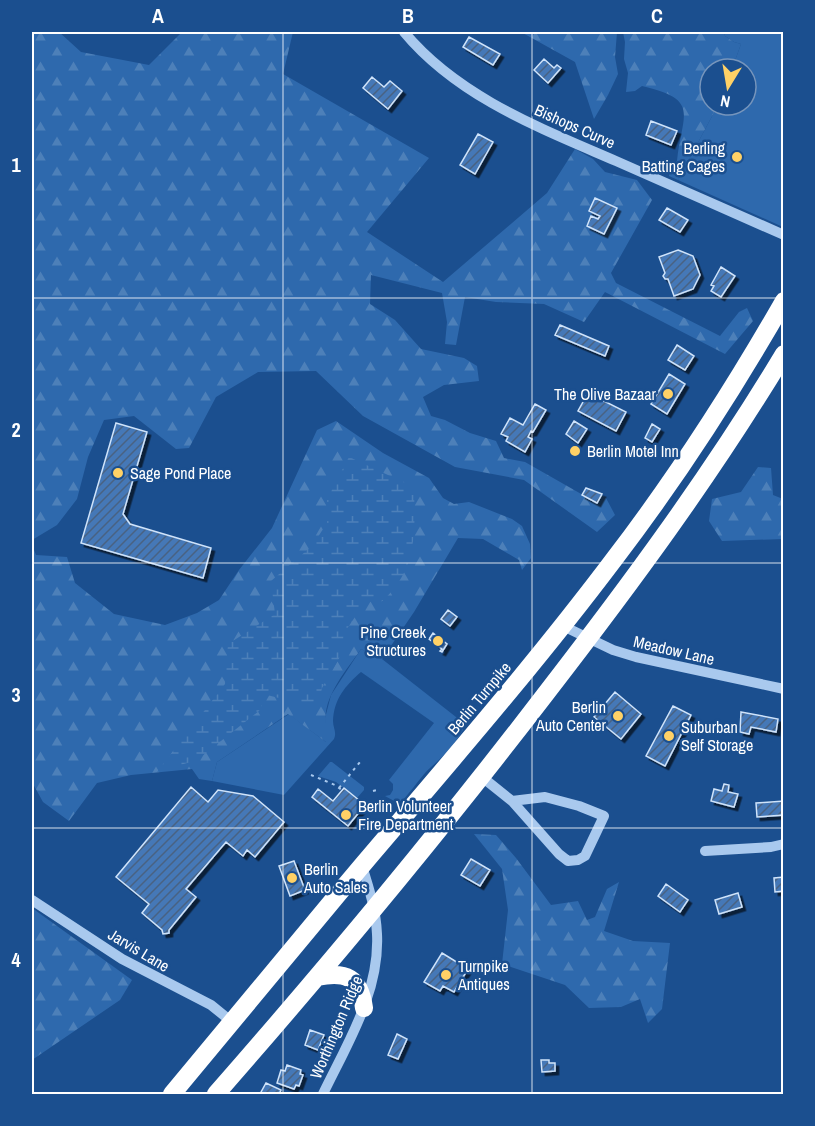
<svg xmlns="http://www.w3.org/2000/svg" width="815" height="1126" viewBox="0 0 815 1126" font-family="'Archivo Narrow',sans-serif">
<defs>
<pattern id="forest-firs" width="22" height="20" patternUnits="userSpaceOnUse" patternTransform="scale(1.5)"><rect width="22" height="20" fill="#2e69ad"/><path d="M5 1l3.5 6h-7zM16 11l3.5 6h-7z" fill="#4d80b9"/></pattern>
<pattern id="wetland-marsh" width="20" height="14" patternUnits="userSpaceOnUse" patternTransform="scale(1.5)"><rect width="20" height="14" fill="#2e69ad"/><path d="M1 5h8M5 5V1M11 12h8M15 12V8" fill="none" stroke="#4d80b9"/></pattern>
<pattern id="building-hatch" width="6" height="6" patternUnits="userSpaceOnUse" patternTransform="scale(1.5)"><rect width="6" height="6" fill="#4478b7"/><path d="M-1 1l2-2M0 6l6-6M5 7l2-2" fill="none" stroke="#486282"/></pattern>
<filter id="shadow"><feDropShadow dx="3.5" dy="3.5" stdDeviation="0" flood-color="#0009"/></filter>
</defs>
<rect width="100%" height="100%" fill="#1b4f8f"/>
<path fill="#2e69ad" d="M724,32H783V227L678,180L718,105H746V69H732L741,44L734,42L725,36Z
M361,649L382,659L456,717L464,728C456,743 443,757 430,768C423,774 410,793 402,801L396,802L385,796L390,795L393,790V784L389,780L434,723L361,672C345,686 334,699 333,721C333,728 337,732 334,739L284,795L212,781L217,762L289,714L326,742L325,718L331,695Z
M330,762H332L364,787V790L357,798L336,782L318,776Z"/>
<path fill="url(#forest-firs)" d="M32,32H59L81,52L149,65L182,32H293L283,74L429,158L367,232L443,282L547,193L575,149L593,159L605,172L637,180L652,200L611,273L616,283L720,336L739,312L747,308L753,321L725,354L605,292L584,322L544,304L496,302L465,297L456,345L445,344L447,322L442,293L371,275L370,304L395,320L421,349L464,358L477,366L479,381L444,385L423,397L431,416L445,420L470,433L496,441L504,458L525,462L597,503L602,495L606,498L615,515L597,532L524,480L455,467L363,416L316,371L258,372L216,397L189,448L176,449L134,416L104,420L88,457L77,499L57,525L32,540Z
M521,32H617L615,57L618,74L608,95L594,119L575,62Z
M623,32H724L725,36L734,42L741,44L732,69H710V105H718L678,180L669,176L670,167L677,161C682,113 701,100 642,86L635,91L626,92L628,73L624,59L625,42Z
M336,421L383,453L429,478L443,498L454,504L469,502L512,519L522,526L530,544L531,558L522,570L519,560L483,539L458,538L414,612L382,659L361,649C347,670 322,697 326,724L332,726L331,739L326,742L288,714L217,762L212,781L199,779L192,769L131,775L97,783L69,821L43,802L32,782V545L36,555L67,557L75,583L114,614L165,625L197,613L219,600L239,570L272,528L317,430Z
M758,467L771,468L773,495L783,499V539L722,541L709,521L712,499L741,492Z
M474,834L496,835L516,858L551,905L578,901L587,920L595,917L607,889L619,882L604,931L633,941L670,943L662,1009L648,1023L640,999L621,1007L589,1008L565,985L502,964L508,910L502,869Z
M32,908L132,980L120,1000L32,1060V932L34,927H32Z"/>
<path fill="url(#wetland-marsh)" d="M349,457L414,487C415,532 418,571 380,603L366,601L344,633L341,655L322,688L318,705L303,704L267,695L259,711L197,760L157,772L225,684L228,644L275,614L271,581L312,546L327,523V499Z"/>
<path fill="url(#building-hatch)" stroke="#cfe3fa" stroke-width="1.5" filter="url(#shadow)" d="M469,37L500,54L493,65L463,47Z
M544,59L554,68L557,65L561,68L548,83L534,70Z
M372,77L384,87L390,81L402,91L388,109L363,88Z
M651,121L677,131L671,145L646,135Z
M478,134L493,142L475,174L460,165Z
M595,198L617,208L604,234L587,226L591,216L598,219L600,216L589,211Z
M667,208L688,220L680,232L659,220Z
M678,250L693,256L700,275L693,289L674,296L668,279H665L663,276L665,273L659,257Z
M721,267L735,276L721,297L711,291L714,286L711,285Z
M560,325L609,346L605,356L555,335Z
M677,345L694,356L685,370L668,360Z
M669,374L685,384L667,414L651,404Z
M588,393L626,412L616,431L578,411Z
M535,404L546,410L533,432L531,431L528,437L532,439L525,452L506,441L508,437L501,434L510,418L523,425Z
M574,421L587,429L578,443L566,434Z
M116,423L147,432L123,514L130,524L211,548L203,578L81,543Z
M652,424L660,429L652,442L645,438Z
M586,488L602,494L597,503L582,495Z
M448,610L457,617L450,626L441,619Z
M433,633L447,644L442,652L440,651L442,649L429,639Z
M615,692L641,714L621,739L594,717Z
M673,706L691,715L665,766L646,756Z
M741,712L778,719L776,732L751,727L749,734L740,732Z
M724,784L729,785L728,792L738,794L734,807L711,801L714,789L722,791Z
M191,787L208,802L218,790L253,796L284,822L255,857L247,850L243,856L226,842L186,889L196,897L169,930V933L163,934L162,930L142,913L149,904L116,877Z
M344,788L365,805L348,826L312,797L318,789L333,801Z
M784,801V815L757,817L756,803Z
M471,859L490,870L480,886L461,875Z
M294,861L305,890L290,896L279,866Z
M784,877V891L775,892L774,878Z
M666,884L688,900L680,912L658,896Z
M738,893L742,907L719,914L715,900Z
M442,953L468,969L454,992L443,986L440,991L424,982Z
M310,1030L324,1035L318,1050L305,1045Z
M397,1034L407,1039L398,1059L388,1055Z
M541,1060H549V1063H555V1071L542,1072Z
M287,1065L301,1070L300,1074L303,1075L299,1086L296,1085L294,1089L277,1083L281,1070L285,1071Z
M266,1083L281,1090L279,1094H260Z"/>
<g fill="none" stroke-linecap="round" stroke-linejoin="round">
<path stroke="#a9c9ee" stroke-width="2" stroke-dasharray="3 4.5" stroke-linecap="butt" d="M311,775L335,785L342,790
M339,788L360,762
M373,791L377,790"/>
<path stroke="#a9c9ee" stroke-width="10" d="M404,32C458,97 540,128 616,161C672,186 728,210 784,235
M563,626L613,650L636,657L784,689
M482,777L512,801L559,854L568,861L578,860L585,856L604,816L579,806L545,797L512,801
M705,851L771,847L784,844
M32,900L122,959L211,1005L232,1022
M323,1094C347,1044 380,992 377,934C376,910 369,888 362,866"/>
<path stroke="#fff" stroke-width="18" d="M317,977C346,971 360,977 364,1008
M172,1094C236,1017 300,939 365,862C450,762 536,663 615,558C677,477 733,390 784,301
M216,1094C329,965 439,833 544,696C629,586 712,474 784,354"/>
</g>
<path fill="none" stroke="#fff" stroke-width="1.5" stroke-opacity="0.55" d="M283,32V1094M532,32V1094M32,298H784M32,563H784M32,828H784"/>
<g fill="#ffd166" stroke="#1b4f8f" stroke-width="2">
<circle cx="737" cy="157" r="6"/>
<circle cx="668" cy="394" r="6"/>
<circle cx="575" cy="451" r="6"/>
<circle cx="118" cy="473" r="6"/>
<circle cx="438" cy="641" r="6"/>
<circle cx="618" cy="716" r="6"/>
<circle cx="669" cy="736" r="6"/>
<circle cx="346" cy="815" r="6"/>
<circle cx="292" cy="878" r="6"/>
<circle cx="446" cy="975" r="6"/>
</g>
<g text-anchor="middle" stroke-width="5" stroke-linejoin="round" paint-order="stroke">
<g font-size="16" fill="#fff" stroke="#1b4f8f">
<text transform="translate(575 126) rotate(24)" y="6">Bishops Curve</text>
<text transform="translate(674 650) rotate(13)" y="6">Meadow Lane</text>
<text transform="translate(479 698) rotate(-50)" y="6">Berlin Turnpike</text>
<text transform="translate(139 950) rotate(31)" y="6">Jarvis Lane</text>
<text transform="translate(336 1027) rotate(-67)" y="6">Worthington Ridge</text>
</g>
<g font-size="16" fill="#fff" stroke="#1b4f8f" text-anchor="start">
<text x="725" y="154" text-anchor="end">Berling<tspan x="725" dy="18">Batting Cages</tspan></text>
<text x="656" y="400" text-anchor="end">The Olive Bazaar</text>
<text x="587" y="457">Berlin Motel Inn</text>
<text x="130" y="479">Sage Pond Place</text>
<text x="426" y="638" text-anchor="end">Pine Creek<tspan x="426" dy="18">Structures</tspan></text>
<text x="606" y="713" text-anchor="end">Berlin<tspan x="606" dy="18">Auto Center</tspan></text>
<text x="681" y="733">Suburban<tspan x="681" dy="18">Self Storage</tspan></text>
<text x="358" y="812">Berlin Volunteer<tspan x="358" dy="18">Fire Department</tspan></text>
<text x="304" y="875">Berlin<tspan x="304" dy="18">Auto Sales</tspan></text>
<text x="458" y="972">Turnpike<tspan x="458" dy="18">Antiques</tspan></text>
</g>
</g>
<rect width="815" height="1126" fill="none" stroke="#1b4f8f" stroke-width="66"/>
<g transform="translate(728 87) rotate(191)"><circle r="28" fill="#1b4f8f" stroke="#7695bc" stroke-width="1.5"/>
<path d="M0-4.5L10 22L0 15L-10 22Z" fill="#ffd166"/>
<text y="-9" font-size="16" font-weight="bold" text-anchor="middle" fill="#ffffff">N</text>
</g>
<rect x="33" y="33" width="749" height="1060" fill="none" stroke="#fff" stroke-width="2"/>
<g font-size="20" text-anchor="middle" font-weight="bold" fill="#fff">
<text x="158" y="23">A</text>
<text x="408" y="23">B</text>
<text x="657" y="23">C</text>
<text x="16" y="172">1</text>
<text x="16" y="437">2</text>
<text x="16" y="702">3</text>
<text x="16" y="967">4</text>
</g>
</svg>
